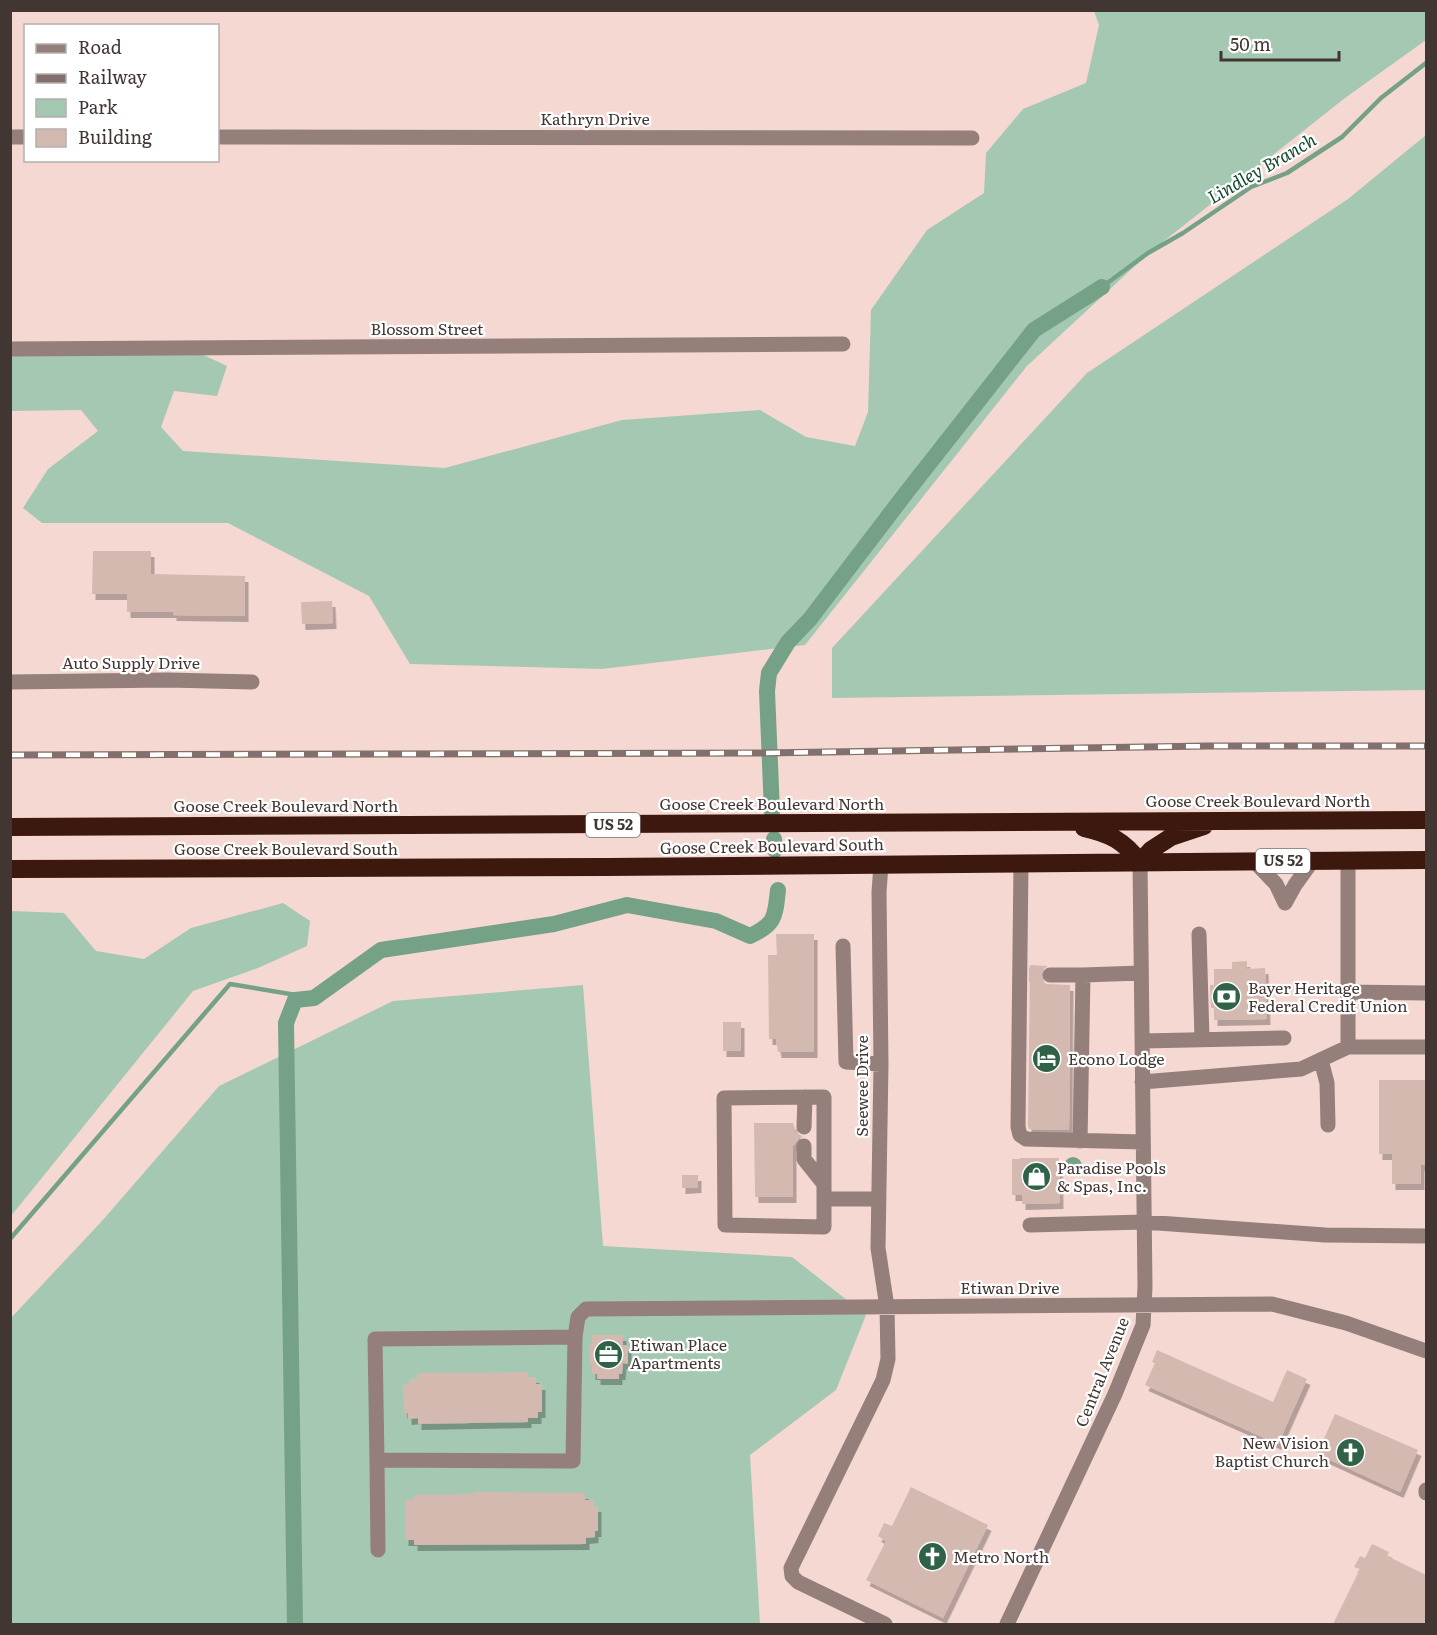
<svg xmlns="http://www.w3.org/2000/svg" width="1437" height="1635" viewBox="0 0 1437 1635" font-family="Literata,serif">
<defs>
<filter id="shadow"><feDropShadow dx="3.5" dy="6" stdDeviation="0" flood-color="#0004"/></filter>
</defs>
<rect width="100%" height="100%" fill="#f5d8d1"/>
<path fill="#a5c8b3" d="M1094,11H1426V40L1345,98L1150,252L1027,366L805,645L602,669L410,664L369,596L228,523H42L23,508L48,469L98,431L81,410L11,411L10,354L197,352L227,366L217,396L174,391L161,427L183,451L445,468L622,420L760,410L806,437L855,446L868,412L871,310L927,230L984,193L986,153L1023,109L1086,83L1099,25Z
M1426,135V690L832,698V648L1087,373L1348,199Z
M283,903L310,921L307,946L258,968L193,991L11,1216V911L64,913L96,951L144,959L191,928Z
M583,985L603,1246L792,1257L866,1315L836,1390L750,1455L760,1624H11L10,1319L102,1221L219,1086L393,1001Z"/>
<path fill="#75a187" d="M1064 1166a9 9 0 1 1 18 0a9 9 0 1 1-18 0Z"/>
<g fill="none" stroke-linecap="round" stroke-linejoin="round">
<path stroke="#75a187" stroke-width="4.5" d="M1102,287L1148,253L1183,233L1251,187L1287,173L1342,137L1381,98L1426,63
M10,1239L230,984L314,998"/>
<path stroke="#75a187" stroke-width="16" d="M772,812L767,691L769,673L788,642L810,619L906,493L1034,330L1102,287
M774,839L775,850
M295,1624L286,1023L295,1000L314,998L381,950L554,924L627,905L716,921L750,936C776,924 775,916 778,890"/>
</g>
<path fill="#d4b9b1" filter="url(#shadow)" d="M93,551H151V574L245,576V616L173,615V612H127V594H92Z
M332,601L333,623L302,624L301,602Z
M776,934H814V1052H778L776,1039H769L768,955H777Z
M1247,961V969L1265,968L1267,1019L1214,1020V1008H1211L1210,985H1214V969H1232V962Z
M1030,965L1048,966L1042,970L1040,974L1041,979L1046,984L1070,985L1069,1130L1029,1129L1028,1126Z
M723,1022H741V1051H723Z
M1379,1080H1426V1165H1421V1184H1392V1154H1379Z
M754,1123H793L796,1132L803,1137L799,1138L793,1146V1197H755Z
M1020,1158H1059L1060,1203L1022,1204V1195H1012V1159H1020Z
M682,1175H698V1187L682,1188Z
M592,1335H623V1345H628V1364L623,1363L622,1374H619V1379H597V1374H592V1364H590V1345H592Z
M1157,1350L1273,1402L1287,1370L1307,1379L1278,1444L1145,1385L1155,1363L1152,1362Z
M527,1372L528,1377H536V1384H542V1412H538V1418H528V1422L418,1424V1418L408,1419V1413H404L403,1384H409V1379H417V1373Z
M1335,1414L1418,1450L1400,1492L1317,1454Z
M911,1487L988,1525L943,1618L866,1580L886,1541L878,1536L884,1523L892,1526Z
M474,1492L585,1493V1500H593L594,1506H598V1531H595V1537L586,1538V1544L414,1545V1540H405V1500H413V1495L474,1494Z
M1372,1544L1389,1552L1387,1556L1426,1575V1624H1333L1360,1569L1354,1567L1360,1556L1365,1558Z"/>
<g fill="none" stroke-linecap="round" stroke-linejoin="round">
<path stroke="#d1b8b1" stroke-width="15" stroke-dasharray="15 8" stroke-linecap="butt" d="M1029,975H1050"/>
<path stroke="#947f7a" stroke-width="15" d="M10,137H26
M218,137L972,138
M10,349L843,344
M10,682L168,680L252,682
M1254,861L1276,884L1285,903
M1021,863L1018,1127L1020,1135L1026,1139L1143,1142
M881,865L879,892L881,1064L878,1248L887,1307L888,1359L883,1380L791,1568L792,1576L798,1582L885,1624
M1285,903L1295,885L1313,860
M1199,934L1202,1039
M843,946L846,1062L881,1064
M1050,975H1083
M1347,992L1426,993
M1142,1041L1284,1038
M1348,1047H1426
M1321,1060L1327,1083L1328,1125
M1142,1082L1301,1069L1348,1047V860
M804,1127L805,1097
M1080,1141L1083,975L1141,973
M804,1146V1159L824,1184
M824,1199V1227L725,1225L724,1098L824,1097V1199H879
M1030,1225L1144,1222L1325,1235L1426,1236
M575,1337L375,1339L377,1460L573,1461L575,1337L578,1317L586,1309L1272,1304L1346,1323L1426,1351
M377,1460L378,1550
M1426,1490V1493
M1007,1624L1115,1394L1143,1325L1145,1287L1140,862"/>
<path stroke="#3d180e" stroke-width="18" d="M10,827L1426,820
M1084,828C1110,834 1123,840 1140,862
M1140,862L1151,850L1171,837L1204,826
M10,869L607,867L1426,860"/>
<defs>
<path id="rail" d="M10,755L764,753L1208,746H1426"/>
</defs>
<use href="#rail" stroke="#82706c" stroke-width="7"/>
<use href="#rail" stroke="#fff" stroke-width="4.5" stroke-dasharray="14" stroke-linecap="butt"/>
</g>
<defs>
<symbol id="bank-disc" viewBox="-11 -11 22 22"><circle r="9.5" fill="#2f6247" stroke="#fff"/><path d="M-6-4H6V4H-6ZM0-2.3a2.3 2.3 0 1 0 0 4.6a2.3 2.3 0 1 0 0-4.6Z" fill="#fff"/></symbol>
<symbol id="hotel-disc" viewBox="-11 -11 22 22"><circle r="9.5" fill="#2f6247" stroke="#fff"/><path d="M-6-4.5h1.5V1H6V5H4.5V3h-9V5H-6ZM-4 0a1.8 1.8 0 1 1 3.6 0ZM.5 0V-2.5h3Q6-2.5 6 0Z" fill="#fff"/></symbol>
<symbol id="shop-disc" viewBox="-11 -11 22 22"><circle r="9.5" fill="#2f6247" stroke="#fff"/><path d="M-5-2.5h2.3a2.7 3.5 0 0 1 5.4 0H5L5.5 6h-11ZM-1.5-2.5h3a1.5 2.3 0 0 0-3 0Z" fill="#fff"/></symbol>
<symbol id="office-disc" viewBox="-11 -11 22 22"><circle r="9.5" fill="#2f6247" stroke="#fff"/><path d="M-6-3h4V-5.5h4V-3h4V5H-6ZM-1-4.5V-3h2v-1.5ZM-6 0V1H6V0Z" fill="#fff"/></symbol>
<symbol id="church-disc" viewBox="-11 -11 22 22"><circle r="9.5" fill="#2f6247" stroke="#fff"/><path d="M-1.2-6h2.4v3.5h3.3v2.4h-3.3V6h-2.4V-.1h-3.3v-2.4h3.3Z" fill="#fff"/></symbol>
</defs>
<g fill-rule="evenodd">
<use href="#bank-disc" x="1210" y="980" width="33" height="33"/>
<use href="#hotel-disc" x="1030" y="1042" width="33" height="33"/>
<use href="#shop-disc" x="1020" y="1160" width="33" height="33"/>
<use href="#office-disc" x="592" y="1338" width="33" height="33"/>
<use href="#church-disc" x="1334" y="1436" width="33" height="33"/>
<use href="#church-disc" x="916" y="1540" width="33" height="33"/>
</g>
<g text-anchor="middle" stroke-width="4.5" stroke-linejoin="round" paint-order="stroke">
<g fill="#fff" stroke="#7b7270" stroke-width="1.5">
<rect x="586" y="813" width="54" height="24" rx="4.5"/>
<rect x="1256" y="849" width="54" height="24" rx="4.5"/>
</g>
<g font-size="15" font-weight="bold" fill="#423633">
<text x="613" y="830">US 52</text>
<text x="1283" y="866">US 52</text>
</g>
<g font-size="16" fill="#423633" stroke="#fff">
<text x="595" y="125">Kathryn Drive</text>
<text x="427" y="335">Blossom Street</text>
<text x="131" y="669">Auto Supply Drive</text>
<text x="1258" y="807">Goose Creek Boulevard North</text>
<text x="772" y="810">Goose Creek Boulevard North</text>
<text x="286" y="812">Goose Creek Boulevard North</text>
<text transform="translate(772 846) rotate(-1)" y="6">Goose Creek Boulevard South</text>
<text x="286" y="855">Goose Creek Boulevard South</text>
<text transform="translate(862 1086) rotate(-90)" y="6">Seewee Drive</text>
<text x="1010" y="1294">Etiwan Drive</text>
<text transform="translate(1102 1372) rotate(-68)" y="6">Central Avenue</text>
</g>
<g font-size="16" fill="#423633" stroke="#fff" text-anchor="start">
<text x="1248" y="994">Bayer Heritage<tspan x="1248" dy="18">Federal Credit Union</tspan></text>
<text x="1068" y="1065">Econo Lodge</text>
<text x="1057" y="1174">Paradise Pools<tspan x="1057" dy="18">&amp; Spas, Inc.</tspan></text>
<text x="630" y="1351">Etiwan Place<tspan x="630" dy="18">Apartments</tspan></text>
<text x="1329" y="1449" text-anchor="end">New Vision<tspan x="1329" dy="18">Baptist Church</tspan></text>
<text x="953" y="1563">Metro North</text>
</g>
<g font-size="18" font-style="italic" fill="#144a30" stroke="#fff">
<text transform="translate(1262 169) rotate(-30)" y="6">Lindley Branch</text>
</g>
</g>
<rect width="1437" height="1635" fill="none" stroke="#423633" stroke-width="24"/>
<rect x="24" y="24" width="195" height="138" fill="#ffffff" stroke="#b3afad" stroke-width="1.5"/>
<rect x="36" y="44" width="30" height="9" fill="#947f7a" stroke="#b3afad" stroke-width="1.5"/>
<text x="78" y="54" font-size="18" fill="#423633">Road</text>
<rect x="36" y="74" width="30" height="9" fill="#82706c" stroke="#b3afad" stroke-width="1.5"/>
<text x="78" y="84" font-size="18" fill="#423633">Railway</text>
<rect x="36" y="99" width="30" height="18" fill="#a5c8b3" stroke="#b3afad" stroke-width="1.5"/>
<text x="78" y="114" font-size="18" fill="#423633">Park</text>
<rect x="36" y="129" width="30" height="18" fill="#d4b9b1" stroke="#b3afad" stroke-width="1.5"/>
<text x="78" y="144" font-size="18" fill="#423633">Building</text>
<path d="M1221 51v9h118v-9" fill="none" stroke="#423633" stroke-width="3"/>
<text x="1230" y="51" font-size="18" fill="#423633" stroke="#ffffff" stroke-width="4.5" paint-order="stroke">50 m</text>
</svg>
